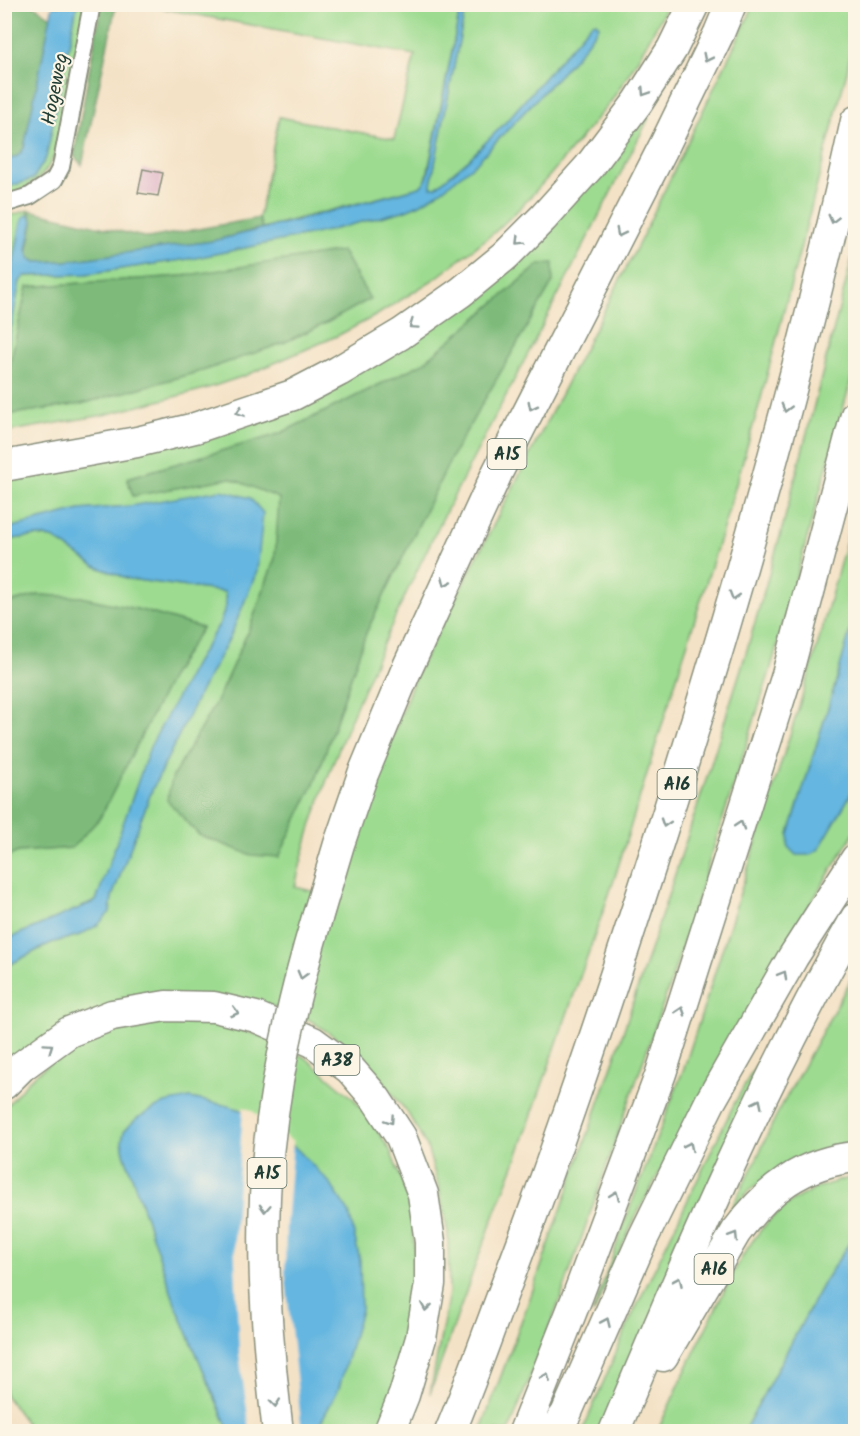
<svg xmlns="http://www.w3.org/2000/svg" width="860" height="1436" viewBox="0 0 860 1436" font-family="Kalam,sans-serif">
<rect width="100%" height="100%" fill="#fcf5e5"/>
<filter id="ink" filterUnits="userSpaceOnUse"><feTurbulence type="fractalNoise" baseFrequency=".0167" numOctaves="2"/><feDisplacementMap in="SourceGraphic" scale="12" xChannelSelector="R" yChannelSelector="G"/><feConvolveMatrix kernelMatrix="1 2 1 2 8 2 1 2 1" color-interpolation-filters="sRGB"/></filter>
<filter id="wash" filterUnits="userSpaceOnUse"><feTurbulence type="fractalNoise" baseFrequency=".008" numOctaves="4" result="noise"/><feDisplacementMap in="SourceGraphic" scale="24" xChannelSelector="R" yChannelSelector="G"/><feGaussianBlur stdDeviation="1.35" result="paint"/><feColorMatrix in="noise" values="0 0 0 0 0 0 0 0 0 0 0 0 0 0 0 0 0 1.4 0 .05"/><feComposite in="paint" operator="in"/></filter>
<g filter="url(#wash)">
<rect width="100%" height="100%" fill="#f4e2c6"/>
<path fill="#9ddb90" stroke="#5e8c62" stroke-width="1.5" fill-rule="evenodd" d="M77,5H86C80,35 74,65 68,95C64,118 60,151 46,170C36,184 21,191 5,197L4,188L33,179L46,158Z
M143,5H461L426,180L420,187L262,228L259,218L279,117L394,139L415,55Z
M466,5H668L635,64L612,100L551,174L522,206L495,232L436,278L377,315L339,335L247,375L205,389L104,415L5,432V415L81,404L205,370L283,343L328,322L370,299L182,276L27,287L5,387V360L20,281L23,277L28,276L86,274L195,258L323,232L403,211L420,204L441,191L476,163L564,70L583,48L599,26L591,24L504,124L469,159L436,187H431V184Z
M754,5H855V22L847,71L760,402L725,522L614,880L517,1157L476,1263L430,1394L449,1293L448,1233L439,1188L427,1147L407,1112L372,1069L344,1043L308,1019L272,1006L269,1012L189,996L5,1068V967L51,943L80,935L110,912L112,897L152,790L197,698L230,637L257,571L130,506L80,510L5,529V479L337,388L646,115L649,118C610,194 571,271 531,348C479,447 426,546 381,649C347,726 313,805 295,887L336,897L341,873L414,679L640,241ZM540,264L552,282L453,454L366,633L317,777L279,856L217,700L250,627L275,558L280,498L230,478L133,496L127,478L279,434L424,363Z
M29,210V215L23,218L20,227L5,310V217Z
M855,247V366L770,671L671,981L561,1297L509,1431L480,1432L530,1298L615,1057L705,783L746,653L781,533Z
M855,509V613L835,685L789,834L819,849L855,787V831L808,908L748,1011L638,1212L615,1261L595,1311L593,1313V1311L631,1205L684,1068L704,1007L812,665Z
M36,536L53,538L95,566L129,579L225,592L226,606L220,623L196,662L176,701L96,901L5,940L4,858L18,852L72,848L173,673L202,628L141,610L81,597L38,595L5,604V540Z
M855,972L856,1070L851,1078L855,1079V1149C818,1158 779,1165 749,1191C740,1199 733,1210 725,1220L755,1162L775,1118Z
M180,1022L218,1024L269,1038L306,1058L354,1099L371,1121L390,1150L404,1187L412,1218L415,1262L414,1305L402,1360L379,1431H316L339,1388L249,1112L224,1105L190,1098L122,1141L124,1153L175,1303L229,1431H32L5,1395V1108L30,1079L60,1055L94,1037L136,1024Z
M765,1049L769,1051L603,1431L582,1432L630,1320L734,1104Z
M855,1177V1237L851,1240L824,1282L744,1431L657,1432C676,1391 694,1351 714,1312C733,1273 750,1234 784,1207C805,1191 830,1182 855,1177Z"/>
<path fill="#7ebb7a" stroke="#4e7c57" stroke-width="1.5" d="M4,5H33L51,17L24,148C20,157 13,158 5,161Z
M101,5H116L82,165L74,156Z
M29,210L148,238L259,218L262,228L213,241L67,261L36,262L29,258L27,254L33,223Z
M342,251L370,299L328,322L283,343L205,370L81,404L5,415V387L27,287L182,276Z
M553,263V282L453,454L366,633L317,777L279,857L251,855L199,835L167,800L173,776L217,700L250,627L275,558L279,498L230,478L133,496L127,478L279,434L423,363L540,264Z
M38,595L81,597L141,610L202,628L173,673L100,818L72,848L18,852L5,858V604Z"/>
<path fill="#65b6e0" stroke="#427a8a" stroke-width="1.5" d="M53,5H77L46,158L33,179L5,188V161C13,158 20,157 24,148Z
M461,5H466L431,184V187H436L469,159L504,124L591,24L596,22L599,26L583,48L564,70L476,163L441,191L420,204L403,211L323,232L195,258L86,274L25,276L20,281L5,360V310L20,227C22,221 23,215 29,215L33,221L27,249L29,258L36,262L67,261L213,241L302,219L420,187L426,180L428,175Z
M221,490L250,498L263,513L257,571L230,637L197,698L152,790L112,897L110,912L98,925L80,935L51,943L5,967V940L96,901L150,747L196,662L220,623L226,606L225,592L129,579L95,566L53,538L36,536L5,540V529L80,510L130,506Z
M855,613V787L819,849L810,855H796L788,847L789,834L835,685Z
M190,1098L224,1105L249,1112L297,1149L329,1182L349,1212L360,1260L361,1310L339,1388L316,1431H229L175,1303L124,1153L122,1141L124,1131L137,1118L165,1103Z
M855,1237V1431H744L824,1282L851,1240Z"/>
<path fill="#f4e2c6" d="M243,1107L251,1110L293,1142L286,1225L285,1271L302,1432L250,1431L239,1354L234,1239Z"/>
<g id="blocks">
<path fill="#d9a7c3" d="M143,169L163,173L158,196L138,193Z"/>
</g>
</g>
<g filter="url(#ink)">
<use href="#blocks" fill-opacity="0" stroke="#8a907d" stroke-width="1.5"/>
<g fill="none" stroke-linecap="round" stroke-linejoin="round">
<defs>
<path id="street" d="M4,204L30,196L54,180L61,167L92,4"/>
<path id="highway" d="M4,466L137,442L195,428L293,395L339,371L401,334L461,292L505,256L543,218L589,167L638,102L672,49L694,4
M317,918L339,844L363,774L405,673L498,471L665,144L719,33L731,4
M4,1084L22,1066L69,1032L112,1015L166,1006L214,1007L256,1017L313,1042L350,1069L376,1099L401,1137L423,1194L430,1242V1284L421,1338L404,1395L389,1432
M663,1356L736,1232C767,1190 802,1162 856,1157
M450,1432C469,1387 485,1341 502,1296C557,1152 606,1006 653,859C731,616 802,370 856,121
M524,1432L578,1295L661,1073L787,675L856,415
M553,1432L566,1414L643,1238L710,1102L793,957L856,859
M614,1432C687,1257 762,1083 856,918"/>
</defs>
<use href="#street" stroke="#8a907d" stroke-width="20"/>
<use href="#highway" stroke="#8a907d" stroke-width="33"/>
<use href="#street" stroke="#fff" stroke-width="16"/>
<use href="#highway" stroke="#fff" stroke-width="30"/>
<defs>
<path id="highway-bridge" d="M278,1432C267,1340 259,1247 268,1154C276,1074 294,995 317,918"/>
</defs>
<use href="#highway-bridge" stroke="#8a907d" stroke-width="33" stroke-linecap="butt"/>
<use href="#highway-bridge" stroke="#fff" stroke-width="30"/>
</g>
<defs><path id="oneway-chevron" d="M-2-3.5L2.5 0L-2 3.5" fill="none" stroke-width="1.6" stroke-linecap="round" stroke-linejoin="round" transform="scale(1.5)"/></defs>
<g stroke="#8f9e9a">
<use href="#oneway-chevron" transform="translate(707 58) rotate(116)"/>
<use href="#oneway-chevron" transform="translate(645 92) rotate(123)"/>
<use href="#oneway-chevron" transform="translate(833 219) rotate(104)"/>
<use href="#oneway-chevron" transform="translate(620 233) rotate(117)"/>
<use href="#oneway-chevron" transform="translate(520 241) rotate(135)"/>
<use href="#oneway-chevron" transform="translate(413 325) rotate(145)"/>
<use href="#oneway-chevron" transform="translate(532 406) rotate(117)"/>
<use href="#oneway-chevron" transform="translate(786 408) rotate(105)"/>
<use href="#oneway-chevron" transform="translate(240 412) rotate(161)"/>
<use href="#oneway-chevron" transform="translate(446 582) rotate(114)"/>
<use href="#oneway-chevron" transform="translate(734 596) rotate(107)"/>
<use href="#oneway-chevron" transform="translate(665 823) rotate(108)"/>
<use href="#oneway-chevron" transform="translate(740 825) rotate(-72)"/>
<use href="#oneway-chevron" transform="translate(302 975) rotate(105)"/>
<use href="#oneway-chevron" transform="translate(783 975) rotate(-60)"/>
<use href="#oneway-chevron" transform="translate(681 1011) rotate(-72)"/>
<use href="#oneway-chevron" transform="translate(235 1012) rotate(14)"/>
<use href="#oneway-chevron" transform="translate(49 1047) rotate(-35)"/>
<use href="#oneway-chevron" transform="translate(758 1103) rotate(-64)"/>
<use href="#oneway-chevron" transform="translate(390 1120) rotate(56)"/>
<use href="#oneway-chevron" transform="translate(689 1146) rotate(-64)"/>
<use href="#oneway-chevron" transform="translate(615 1195) rotate(-70)"/>
<use href="#oneway-chevron" transform="translate(265 1208) rotate(93)"/>
<use href="#oneway-chevron" transform="translate(734 1236) rotate(-58)"/>
<use href="#oneway-chevron" transform="translate(678 1281) rotate(-66)"/>
<use href="#oneway-chevron" transform="translate(426 1307) rotate(99)"/>
<use href="#oneway-chevron" transform="translate(606 1322) rotate(-66)"/>
<use href="#oneway-chevron" transform="translate(546 1377) rotate(-68)"/>
<use href="#oneway-chevron" transform="translate(275 1403) rotate(84)"/>
</g>
</g>
<g text-anchor="middle" stroke-width="4.5" stroke-linejoin="round" paint-order="stroke">
<g fill="#fcf5e5" stroke="#617469" stroke-width="1.5">
<rect x="487.5" y="439" width="39" height="30" rx="4.5"/>
<rect x="657.5" y="769" width="39" height="30" rx="4.5"/>
<rect x="314.5" y="1045" width="45" height="30" rx="4.5"/>
<rect x="247.5" y="1158" width="39" height="30" rx="4.5"/>
<rect x="694.5" y="1254" width="39" height="30" rx="4.5"/>
</g>
<g font-size="18" font-weight="bold" fill="#1f3d34">
<text x="507" y="460">A15</text>
<text x="677" y="790">A16</text>
<text x="337" y="1066">A38</text>
<text x="267" y="1179">A15</text>
<text x="714" y="1275">A16</text>
</g>
<g font-size="20" fill="#1f3d34" stroke="#fcf5e5">
<text transform="translate(54 89) rotate(-79)" y="7">Hogeweg</text>
</g>
</g>
<rect width="860" height="1436" fill="none" stroke="#fcf5e5" stroke-width="24"/>
</svg>
